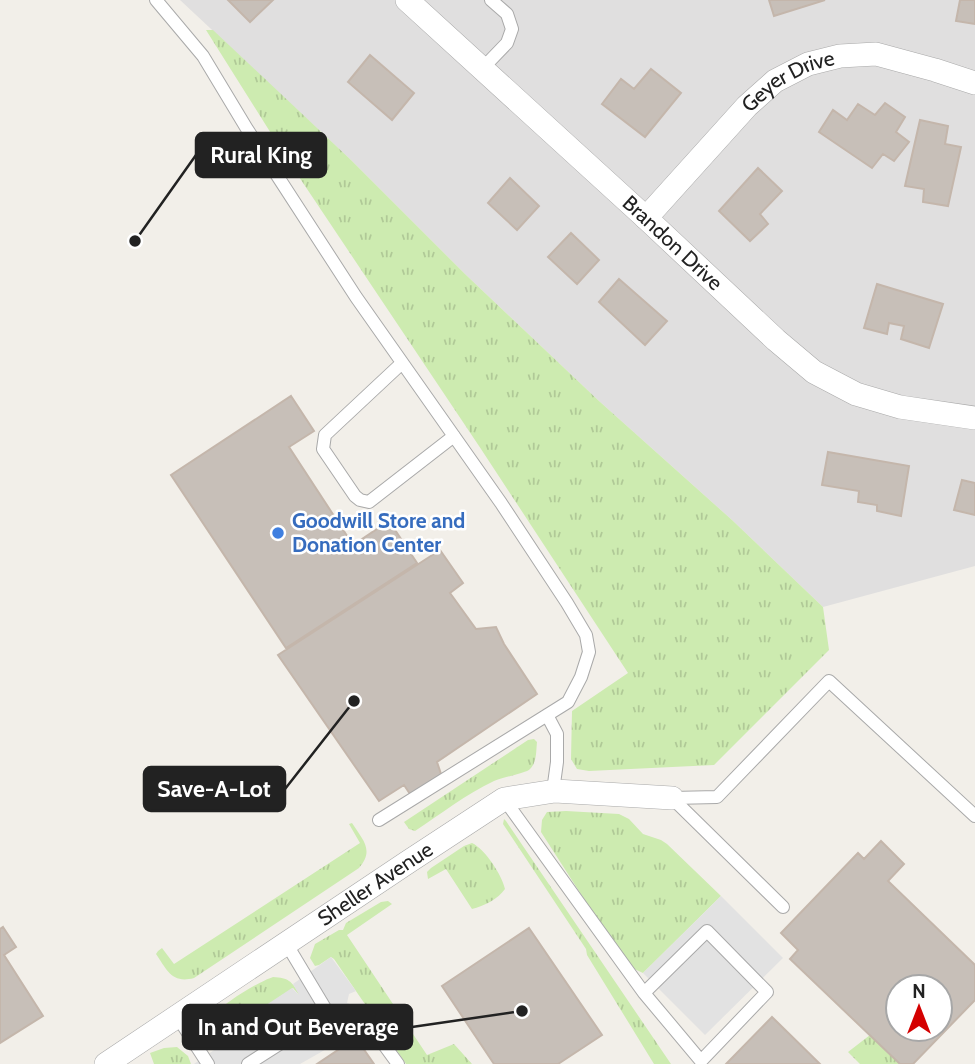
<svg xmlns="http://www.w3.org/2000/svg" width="975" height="1064" viewBox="0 0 975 1064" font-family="Cabin,sans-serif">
<defs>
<pattern id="grass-tufts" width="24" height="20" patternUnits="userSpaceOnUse" patternTransform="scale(1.75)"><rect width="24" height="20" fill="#cdebb0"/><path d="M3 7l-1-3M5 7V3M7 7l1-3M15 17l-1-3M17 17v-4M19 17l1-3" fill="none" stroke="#b0c997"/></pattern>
</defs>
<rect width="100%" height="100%" fill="#f2efe9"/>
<path fill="#e0dfdf" d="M180,0H975V566L823,607L732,520L599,401L465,274L351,160Z"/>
<path fill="url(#grass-tufts)" d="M206,30H213L351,160L465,274L599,401L732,520L823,607L829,650L714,765L589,771L577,769L571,759L572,711L628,673L481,449L289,162Z
M534,739L537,742C536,751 537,762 530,769C527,773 503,777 494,781C466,794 441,814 415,831L409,829L404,822L528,740Z
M566,811L619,814L629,819L643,834L661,840L667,844L721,896L643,973L630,967L593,913L541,832L542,820L547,812Z
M504,819L506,821L671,1064H654L587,955L586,949L503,824Z
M352,823C362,839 375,850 359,868L194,978C172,984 167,970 156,954L158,951L162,948L174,964L360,843L349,824Z
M472,843C485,849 502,875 505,889C498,899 484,906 472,909L446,869L428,879L427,872L431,868L464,846Z
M388,901L392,904L347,935L427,1055L454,1044L472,1064H406L334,959L331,957L319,965L315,966L310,958L315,944L339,930H343L346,923L381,902Z
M273,977C289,978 291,981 299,993V995L293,988L214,1040L218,1048L216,1049C211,1041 206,1031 210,1022C215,1007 258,982 273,977Z
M870,1035L900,1064H860L848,1052Z
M177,1047L188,1056L191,1064H154L150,1053L164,1048Z"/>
<path fill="#e2e2e2" d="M721,896L783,958L705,1035L643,973Z
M331,957L356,991L349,994L347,1003L367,1010L381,1028L356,1038L353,1034L300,1064H194L217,1048L213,1040L292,988L299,995L293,984Z"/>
<path fill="#c7bfb8" stroke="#c4b6ab" stroke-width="2" fill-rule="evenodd" d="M228,0H273L250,22Z
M769,0H825L774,16Z
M960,0H975V24L956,21Z
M370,55L414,93L392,120L348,82Z
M651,69L681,93L645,137L602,104L621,79L634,89Z
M885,103L905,117L896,132L909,142L894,161L883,154L872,168L819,132L833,110L847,120L858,104L875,115Z
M920,120L948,126L945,144L961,147L948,206L923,202L924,189L905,186Z
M758,168L782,191L760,214L768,224L750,241L719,211Z
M510,178L539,206L517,230L488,203Z
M571,233L599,260L577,284L548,257Z
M619,279L667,321L645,345L599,302Z
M877,284L943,304L929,348L901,339L904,326L889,323L887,334L864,328Z
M291,396L314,431L289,447L353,545L389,521L417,563L286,648L171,475Z
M828,452L909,466L901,516L877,511V505L858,502L859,491L822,485Z
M962,480L975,483V515L954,510Z
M440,550L463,583L450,593L476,629L496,627L504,644L537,694L437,762L442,777L410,794L404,785L379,801L278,655Z
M881,841L904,864L888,881L975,965V1000L913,1064H900L790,959L798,950L781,933L858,853L864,859ZM898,987H940V1029H898Z
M3,927L16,947L4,955L43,1016L0,1043V929Z
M529,928L602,1035L558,1064H494L442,986Z
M772,1017L820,1064H726Z
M356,1038L374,1064H317Z"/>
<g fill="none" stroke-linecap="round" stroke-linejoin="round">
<defs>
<path id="lane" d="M156,0L203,56L247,129L356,297L501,503L567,603L586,635L589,652L581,677L568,702L379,820
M482,69L507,43L512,29L507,14L491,0
M402,363L325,435L323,449L355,496L360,500L369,502L454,436
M547,715L557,734V762L553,791
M672,798L717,797L829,681L975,816
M672,798L783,907
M504,799L644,993L701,1061L767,992L707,931L644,993
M286,943L328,1013
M177,1016L208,1064
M248,1064L328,1013L363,1016L398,1064"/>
<g id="street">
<path id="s1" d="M407,0L646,218L776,340L814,372L856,394L900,407L975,418"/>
<path id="s2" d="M646,218L747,106L775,81L808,64L840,56L876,54L935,70L975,83"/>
<path id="s3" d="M106,1064L408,862L504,799L555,791L672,798"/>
</g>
</defs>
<use href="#lane" stroke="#a9a9a9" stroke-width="14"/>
<use href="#street" stroke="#a9a9a9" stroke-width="24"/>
<use href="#lane" stroke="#fff" stroke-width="12"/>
<use href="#street" stroke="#fff" stroke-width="23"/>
</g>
<circle fill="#3f7fe0" stroke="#fff" stroke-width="2.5" cx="278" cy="533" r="7"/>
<g text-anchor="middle" stroke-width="5" stroke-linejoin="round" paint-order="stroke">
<g font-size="21" fill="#222" stroke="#fff">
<text dy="7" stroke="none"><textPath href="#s2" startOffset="200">Geyer Drive</textPath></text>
<text dy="7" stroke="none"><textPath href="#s1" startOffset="360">Brandon Drive</textPath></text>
<text dy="7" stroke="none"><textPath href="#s3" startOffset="324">Sheller Avenue</textPath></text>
</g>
<g font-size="21" font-weight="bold" fill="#366cbe" stroke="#fff" text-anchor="start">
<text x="292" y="528">Goodwill Store and<tspan x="292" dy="24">Donation Center</tspan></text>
</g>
</g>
<path fill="none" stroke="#222" stroke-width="2.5" d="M135 241L196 155M354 701L285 789M522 1011L412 1027"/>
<g fill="#222" stroke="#fff" stroke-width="2.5">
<circle cx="135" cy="241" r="7"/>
<circle cx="354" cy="701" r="7"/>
<circle cx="522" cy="1011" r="7"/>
</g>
<g fill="#222" stroke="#222" stroke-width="2.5">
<rect x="196" y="133" width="130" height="44" rx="7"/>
<rect x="144" y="767" width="141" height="44" rx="7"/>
<rect x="183" y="1005" width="229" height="44" rx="7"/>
</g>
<g font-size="23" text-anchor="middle" font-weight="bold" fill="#fff">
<text x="261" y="163">Rural King</text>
<text x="214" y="797">Save-A-Lot</text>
<text x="298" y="1035">In and Out Beverage</text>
</g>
<g transform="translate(919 1008)"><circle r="33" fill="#ffffff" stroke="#a7a7a7" stroke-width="2"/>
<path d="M0-5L12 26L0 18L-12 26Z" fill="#d40000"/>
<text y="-10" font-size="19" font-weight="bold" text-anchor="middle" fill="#222222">N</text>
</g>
</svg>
